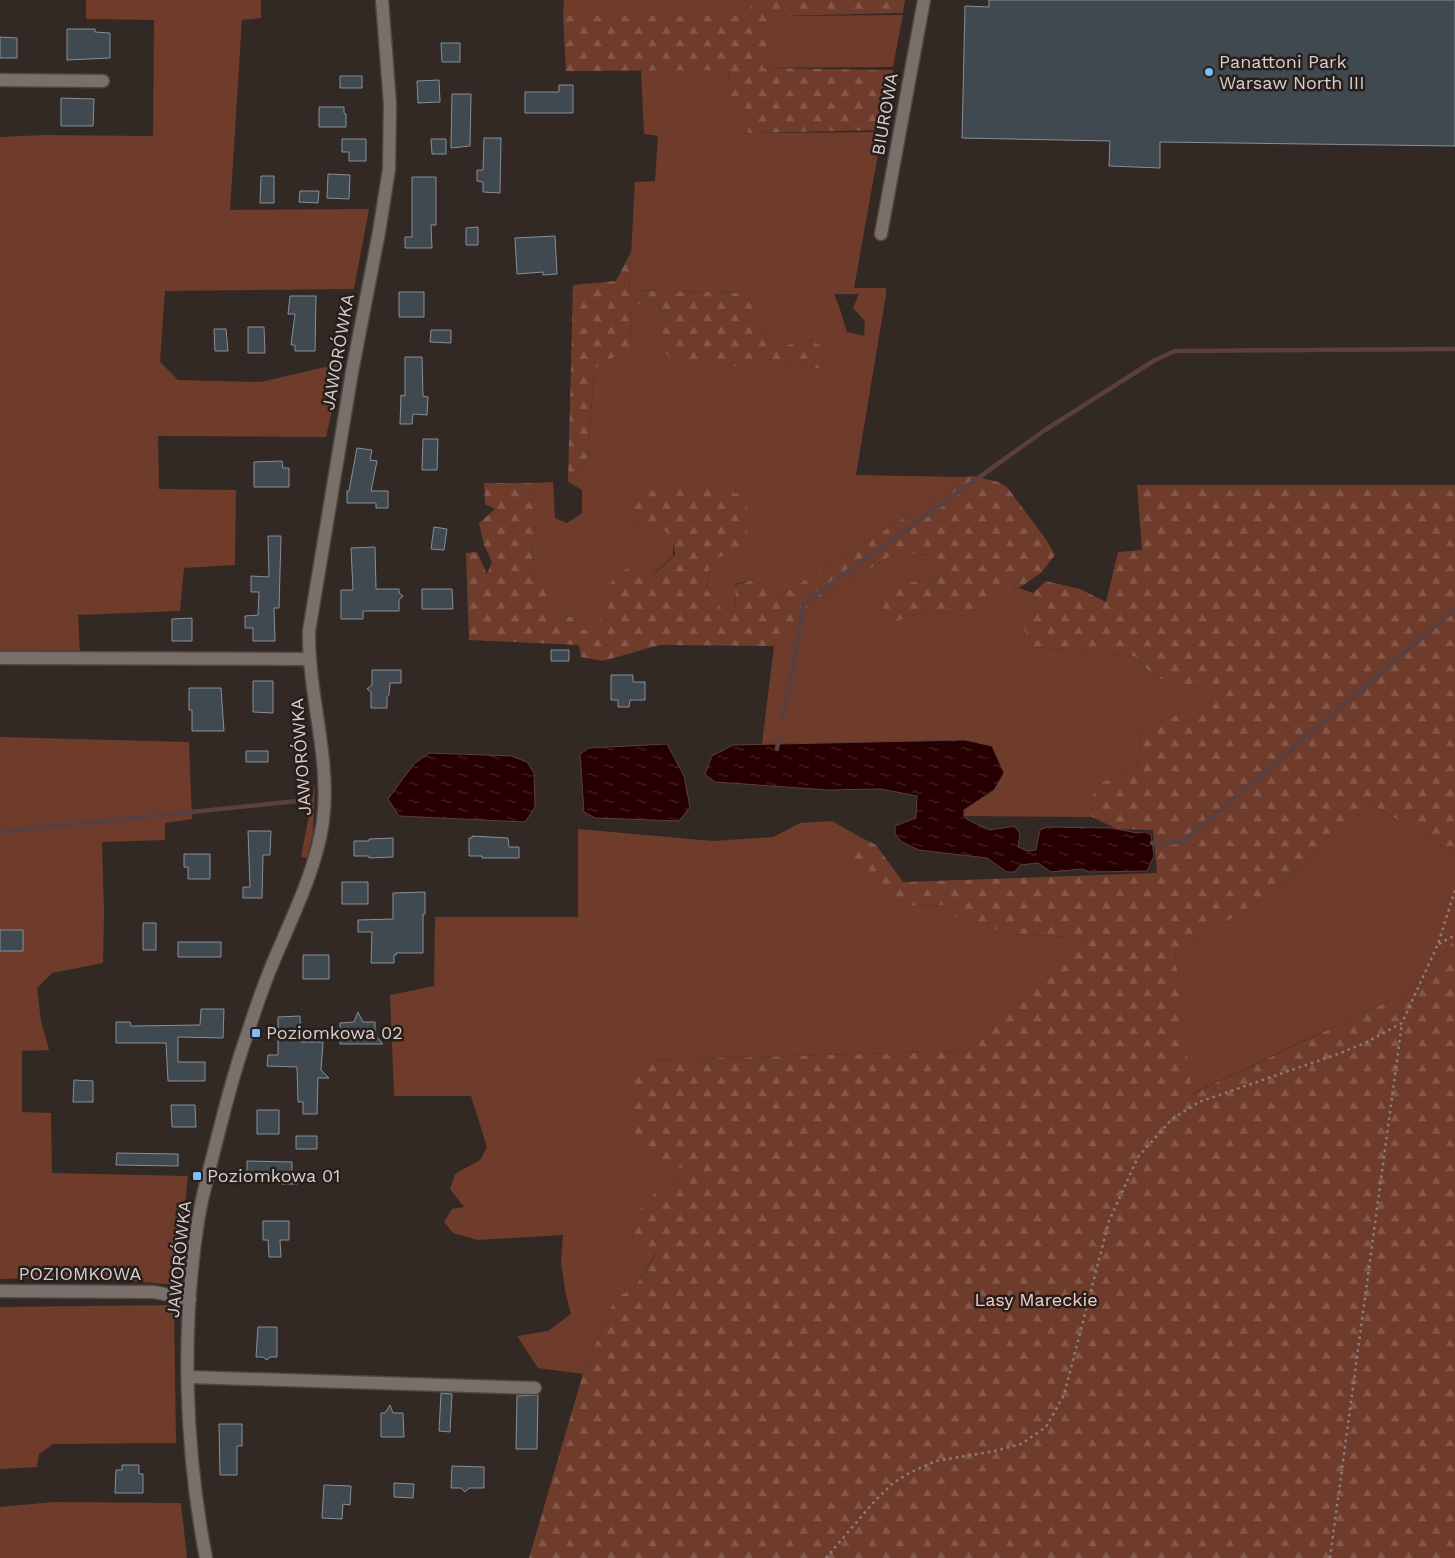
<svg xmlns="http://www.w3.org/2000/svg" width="1455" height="1558" viewBox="0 0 1455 1558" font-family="'Work Sans',sans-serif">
<defs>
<pattern id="forest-firs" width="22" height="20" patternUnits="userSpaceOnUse" patternTransform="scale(1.25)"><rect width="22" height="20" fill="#6f3c2b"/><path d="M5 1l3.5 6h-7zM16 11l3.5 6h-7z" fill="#835749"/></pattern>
<pattern id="water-ripples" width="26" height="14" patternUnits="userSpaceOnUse" patternTransform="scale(1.25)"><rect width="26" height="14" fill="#260000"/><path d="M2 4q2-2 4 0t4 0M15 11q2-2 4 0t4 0" fill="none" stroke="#452424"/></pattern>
</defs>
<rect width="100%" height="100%" fill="#322824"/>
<path fill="#6f3c2b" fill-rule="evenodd" d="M86,0H261V18L242,20L230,210L369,209L354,289L165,291L160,362L178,380L261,382L342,363L326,437L158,436L159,489L236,490L235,565L184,568L180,611L78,615L80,654H0V137L44,135L153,136L154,20L86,19Z
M564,0H754L748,16H563Z
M903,15L893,67L763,68L774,16Z
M641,70H729C729,88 726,95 743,104L749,123V133L882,132L854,288H886V295L856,475L965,477L953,487L781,595L753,580L735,584L736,610H722L707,590L710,562L751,518L631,524L659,526L673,537V556L592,630H581L572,617L551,615L534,581L532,552L537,519L533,506L534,483L553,482L555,518L567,523L582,513V490L568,482L588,461L594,369L631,346L630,315L636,304H658L665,317L673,363L705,364L763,358L819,369L825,348L810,339L783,346L761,328L748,293L629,290L635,182L655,181L658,136L644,134ZM834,294H859L853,308L865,321L864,336L847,332L839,306Z
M895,553L932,555L946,563L938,580L908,582L888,624L929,610L977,618L1002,593L1019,588L1033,593L1024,627L1033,647L1134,656L1156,678L1227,694L1141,730L1137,767L1094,786L1092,817L963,816L964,810L994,790L1004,773L991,746L965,740L762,744L774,646L807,608Z
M0,737L189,742L192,819L165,823V840L102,842L104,912L103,963L52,973L37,988L41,1021L49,1050L22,1051V1112L51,1113L52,1173L188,1176L176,1285L85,1277L0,1279Z
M315,784L313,833L307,858L301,857Z
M1370,804L1455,853V939L1412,990L1191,1094L1175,954L1272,893Z
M832,821L860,837L849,851L897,906L953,905L957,918L1012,934L1091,938L967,1051L647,1060L689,1171L654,1194L656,1253L633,1290L616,1296L583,1374L538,1368L517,1336L548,1331L571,1314L566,1295L561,1263L563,1235L478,1240L453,1233L444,1222L452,1209L464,1207L450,1189L455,1174L480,1160L487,1147L471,1096H394L390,995L434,986L435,917H578V829L713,841L773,837L800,823Z
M174,1305L176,1443L53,1444L39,1454L37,1467L0,1469V1307Z
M54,1502L181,1503L187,1558H0V1507Z"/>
<path fill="url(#forest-firs)" d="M754,0H905L903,13L774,16L763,68L893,70L882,130L748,133L749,123L743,105C724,94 730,89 729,70L566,71L563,16H747Z
M631,252L629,290L748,293L761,328L783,346L810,339L825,348L819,369L763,358L754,367L673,363L656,339L665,317L658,304H636L630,315L631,347L594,369L588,461L568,482L573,285L616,281Z
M973,476L998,482L1007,487L1045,538L1055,555L1041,573L1019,588L1002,593L977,618L929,610L888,624L882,612L887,595L908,582L938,580L945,563L931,555L895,553L807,608L774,646L660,645L603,661L581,657L579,645L469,640L466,553L477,552L487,574L492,562L484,545L479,523L495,509L485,504L484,483H534L533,506L537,519L532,552L534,581L552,587V615L572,617L581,630H592L609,610L603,593L616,576L633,565L653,575L675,555L672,537L659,526L631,524L629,506L644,491L717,487L743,496L751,518L742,546L710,562L707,590L722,609L736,610L735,585L753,580L781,595L953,487L965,477Z
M1137,485H1455V853L1370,804L1272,893L1175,954L1192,1094L1412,990L1455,939V1558H529L583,1374L616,1296L633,1290L656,1254L635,1244V1214L654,1194L689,1171L643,1153L628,1114L632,1076L647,1060L967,1051L1090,938L1012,934L956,918L953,905L897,906L863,879L849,851L860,837L876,845L903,882L1157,873L1153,830L1117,829L1092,817L1094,786L1137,767L1141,730L1226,694L1156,678L1134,656L1033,647L1023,627L1033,593L1046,581L1080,589L1106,602L1118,552L1142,550Z"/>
<path fill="url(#water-ripples)" stroke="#5b3e3e" d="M965,740L992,746L1004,773L994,790L964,810V816L970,821L990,830L1015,826L1020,834L1018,847L1027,851L1036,850L1040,830L1047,827L1112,828L1137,833L1146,832L1151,835L1154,856L1147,871L1090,872L1082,869L1051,872L1038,863L1020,865L1015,872H1007L987,858L919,850L902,842L895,834V826L916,818L917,796L881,789L828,790L715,782L705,774L712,756L733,745Z
M667,744L684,776L690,807L679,821L595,818L584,812L580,754L589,748Z
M429,753L511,756L527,762L534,773L535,807L525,822L399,816L388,799L414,764Z"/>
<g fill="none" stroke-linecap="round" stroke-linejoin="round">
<path stroke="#5b3e3e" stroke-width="4.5" d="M782,720L792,673L804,603L1045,430L1155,360L1175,351L1455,349
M777,749L779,738
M0,832L306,800
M1152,843L1183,842L1455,609"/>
</g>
<path fill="#404850" stroke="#868f98" d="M989,0H1455V146L1160,142V168L1109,166L1110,141L962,138L965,6L989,7Z
M67,29H95V32L110,33V58L67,60Z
M0,37L17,38V58H0Z
M441,43H460V62H442Z
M340,76H362V88H340Z
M439,80L440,102L418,103L417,81Z
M559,85H573V113H525V92H559Z
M452,94H471L470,146L451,148Z
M61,98L94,99L93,126H61Z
M319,107H344V113L346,114V127H319Z
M484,138H501L500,193L483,192V182L477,181V170H483Z
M342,139H366V161H349V152H342Z
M431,139H446V154H432Z
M328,174L350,175L349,199L327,198Z
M261,176H274V203H260Z
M412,177H436V225H431L432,248H405V237H412Z
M300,191H319L318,203L299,202Z
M478,227V245H466V228Z
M555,236L557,274L543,275V272L517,274L515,238Z
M399,292H424V317H399Z
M290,296H316L315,351H295V345H291L295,314H288Z
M248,327H264L265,353H248Z
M214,329H226L228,351H215Z
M431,330H451V343L430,342Z
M405,357H422L423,396L428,397L427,415L413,414L412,424H400L401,395L405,396Z
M423,439H438L437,470H422Z
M357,448L372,450L370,460L377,461L371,491H388V508H376V503H347V491H349Z
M282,461L283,468H289V487H254V462Z
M434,527L447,529L444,550L431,549Z
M268,536H281L279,608H274L275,641H253V628H245V616L258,615L259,592H251V576L269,577Z
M375,547L376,589H399V593L403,596L399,600V611H363V619H341V590H353L351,548Z
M422,589H452L453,609H422Z
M192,618V641H172V619Z
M551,650H569V661H551Z
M372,670H401V683H390L389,695L387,697V708H371V692L367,689L372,685Z
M611,675H633V682H645V700H630L629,707H618V700H611Z
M253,681H273V713L253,712Z
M189,688H221L224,731H192V710H189Z
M246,751H268V762H246Z
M248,831H271L270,855H263L262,898H243V887H250Z
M472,836L508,838L509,847H519V858H482V856H469V838H472Z
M393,838V857L369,858V856H354V841H369V839Z
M184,854H210V879H188V867H184Z
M342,882H368V904H342Z
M425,892V914H423V953H396V955H394V963H371L372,932H358V920L393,919V893Z
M143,923H156V950H143Z
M0,930H23V951H0Z
M178,942H221V957H178Z
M303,955H329V979H303Z
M201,1009H224L223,1038L178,1037V1062H205V1081H168L166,1043H116V1022H130L131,1026L200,1025Z
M358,1012L363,1022H375V1035L383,1044H340V1023L354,1022Z
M300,1016L301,1042H323L321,1070L329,1078H318L317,1114H303V1102H298L297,1067L267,1066L268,1055H278V1017Z
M74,1080L93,1081V1102H73Z
M171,1105H195L196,1127H172Z
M257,1110H279V1134H257Z
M296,1136H317V1149H296Z
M117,1153L178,1154V1166L116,1165Z
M247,1161L292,1162V1173H298V1184H282V1177H258V1173H247Z
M263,1221H289V1240H280L281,1257H269L268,1240H263Z
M258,1327H277V1357H270L267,1360L263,1357H256Z
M441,1393L452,1394L450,1432L439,1431Z
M538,1395L537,1449H516L517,1396Z
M390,1405L393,1413H403L404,1437H381V1413H385Z
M219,1424H242V1446H237V1475H220Z
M122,1465H139V1474H143V1493H115L116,1470H122Z
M452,1466L484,1467V1488H469L465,1492L461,1488H451Z
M394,1483L414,1484L413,1498L394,1497Z
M324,1485L351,1486L350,1505L343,1504L342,1519L322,1518Z"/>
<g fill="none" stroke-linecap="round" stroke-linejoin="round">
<defs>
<path id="minor" d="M0,80L103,81
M881,234L924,0
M0,658L310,659
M0,1291L154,1292L190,1299
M188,1377L535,1388
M206,1558C185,1449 181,1330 198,1221C202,1196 209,1171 215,1147C225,1108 234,1070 248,1032C255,1010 263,987 272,965C291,919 316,871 323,821C331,758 308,695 309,631L352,372L379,232L389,169L390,104L382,0"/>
</defs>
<use href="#minor" stroke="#4f4643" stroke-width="15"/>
<path stroke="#887f7c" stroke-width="2.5" stroke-dasharray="2.5 4" stroke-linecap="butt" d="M1439,944L1455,935
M826,1558L872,1504L893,1483L911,1472L936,1461L995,1451L1021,1444L1046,1427L1064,1395L1109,1221L1138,1157L1172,1119L1199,1102L1338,1054L1367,1042L1402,1023L1438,944L1455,890
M1330,1558L1402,1023"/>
<use href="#minor" stroke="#7b6f6b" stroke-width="12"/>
</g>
<g fill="#7dbef9" stroke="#281e1b" stroke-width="2">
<circle cx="1209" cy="72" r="5"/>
<rect x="251" y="1028" width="10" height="10" rx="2.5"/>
<rect x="192" y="1171" width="10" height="10" rx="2.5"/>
</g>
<g text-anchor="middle" stroke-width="5" stroke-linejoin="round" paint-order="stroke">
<g font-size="18" fill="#d7cfcd" stroke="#281e1b" text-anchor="start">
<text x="1219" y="68">Panattoni Park<tspan x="1219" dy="21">Warsaw North III</tspan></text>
<text x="266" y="1039">Poziomkowa 02</text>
<text x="207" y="1182">Poziomkowa 01</text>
</g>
<g font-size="18" fill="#d7cfcd" stroke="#281e1b">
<text transform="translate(885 114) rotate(-80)" y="6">BIUROWA</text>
<text transform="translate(338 352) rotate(-80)" y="6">JAWORÓWKA</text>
<text transform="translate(301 757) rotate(-94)" y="6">JAWORÓWKA</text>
<text transform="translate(179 1259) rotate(-84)" y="6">JAWORÓWKA</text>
<text x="80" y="1280">POZIOMKOWA</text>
</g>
<g font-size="18" fill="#f4cdc1" stroke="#281e1b">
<text x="1036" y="1306">Lasy Mareckie</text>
</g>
</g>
</svg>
